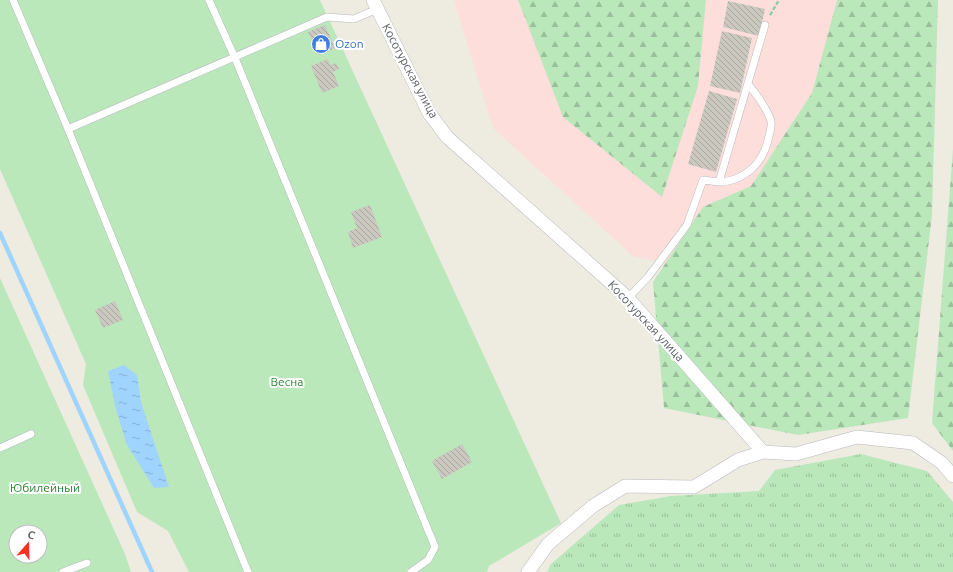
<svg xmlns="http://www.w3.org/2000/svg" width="953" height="572" viewBox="0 0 953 572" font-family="Ubuntu,sans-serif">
<defs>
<pattern id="grass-tufts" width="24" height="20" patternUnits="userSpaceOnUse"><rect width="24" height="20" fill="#bbe8bb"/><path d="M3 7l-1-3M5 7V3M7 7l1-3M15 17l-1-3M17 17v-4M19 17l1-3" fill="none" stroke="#9bbf9c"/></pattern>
<pattern id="forest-firs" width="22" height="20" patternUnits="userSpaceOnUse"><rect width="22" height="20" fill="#bbe8bb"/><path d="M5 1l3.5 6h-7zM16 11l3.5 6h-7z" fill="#9bbf9c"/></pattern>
<pattern id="water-ripples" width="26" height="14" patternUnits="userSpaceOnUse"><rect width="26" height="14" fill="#9fd4ff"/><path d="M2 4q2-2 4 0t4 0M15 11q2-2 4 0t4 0" fill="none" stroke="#85afd2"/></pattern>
<pattern id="building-back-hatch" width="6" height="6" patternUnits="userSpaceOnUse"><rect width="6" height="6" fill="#cbc8c0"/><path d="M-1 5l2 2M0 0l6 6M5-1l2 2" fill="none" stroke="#a8a6a0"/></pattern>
</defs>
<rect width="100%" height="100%" fill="#eeebe1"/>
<path fill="#fddeda" d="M454,0H848L829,135L712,275L633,256L493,128Z"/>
<path fill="url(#grass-tufts)" d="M861,454L927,471L953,502V572H547L551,564L619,505L671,496L759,491L775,470Z"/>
<path fill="url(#forest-firs)" d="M518,0H706L698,86L662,197L563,117Z
M837,0H938L932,215L908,418L798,435L664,408L653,282L703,207L751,186L812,93Z
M953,149V451L932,423Z"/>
<path fill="#bbe8bb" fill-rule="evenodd" d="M0,0H320L561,523L489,566L487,572H189L168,531L137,512L83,385L86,364L0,169Z
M0,278L125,554L131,572H0ZM16,532H40V556H16Z"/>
<path fill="url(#water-ripples)" d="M124,365L137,375L141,402L169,487L154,488L127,445L116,410L108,371Z"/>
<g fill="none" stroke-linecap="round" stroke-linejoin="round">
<path stroke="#9fd4ff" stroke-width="4.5" d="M0,233L152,572"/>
</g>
<path fill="url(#building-back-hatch)" d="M728,1L765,9L759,36L723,27Z
M325,25L335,48L319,55L308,32Z
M722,31L752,38L740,93L710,86Z
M328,59L330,65L336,63L339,69L333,72L339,86L322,93L311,66Z
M709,91L737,99L716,172L688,164Z
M370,205L382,237L353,248L348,232L357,228L351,212Z
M115,301L123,320L103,328L95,310Z
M462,444L472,462L442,479L432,461Z"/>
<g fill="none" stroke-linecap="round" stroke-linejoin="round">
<defs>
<path id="service" d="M13,0L68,129L248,572
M209,0L235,58L435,547L428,560L411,572
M68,129L327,17L354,19L377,9
M719,182C746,181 764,162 769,136C770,132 772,125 771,121C767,108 757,95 748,84
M628,298L648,277L687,225L703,180L719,182L765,25
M0,448L31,434
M63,572L87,563"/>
<path id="minor" d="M373,0L429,113L447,137L628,298L763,452L796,454L857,437L913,443L942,463L953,476
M528,572L548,544L593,506L625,486L694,487L738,460L763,452"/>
</defs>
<use href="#service" stroke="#b6b9bf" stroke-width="8"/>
<use href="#minor" stroke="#b6b9bf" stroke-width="14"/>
<path stroke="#93caa4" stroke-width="2.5" stroke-dasharray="4 2" stroke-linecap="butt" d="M770,15L779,0"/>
<use href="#service" stroke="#fff" stroke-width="7"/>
<use href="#minor" stroke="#fff" stroke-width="13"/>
</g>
<defs>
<symbol id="shop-disc" viewBox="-11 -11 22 22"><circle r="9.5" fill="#3f7fe0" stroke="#fff"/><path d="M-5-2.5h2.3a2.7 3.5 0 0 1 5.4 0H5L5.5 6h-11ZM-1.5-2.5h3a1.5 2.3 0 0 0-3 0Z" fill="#fff"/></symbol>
</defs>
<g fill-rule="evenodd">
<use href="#shop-disc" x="310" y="33" width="22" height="22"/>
</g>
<g text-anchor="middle" stroke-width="4" stroke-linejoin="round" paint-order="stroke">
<g font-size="12" fill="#366cbe" stroke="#fff" text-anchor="start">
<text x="335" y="48">Ozon</text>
</g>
<g font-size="12" fill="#595e63" stroke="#fff">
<text transform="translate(410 71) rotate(62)" y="4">Косотурская улица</text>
<text transform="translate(646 321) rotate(47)" y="4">Косотурская улица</text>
</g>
<g font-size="12" fill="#2e8633" stroke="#fff">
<text x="287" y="386">Весна</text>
<text x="45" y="492">Юбилейный</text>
</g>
</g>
<g transform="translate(28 544) rotate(20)"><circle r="19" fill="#ffffff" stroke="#bdbfc1"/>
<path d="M0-3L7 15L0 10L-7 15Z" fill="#f6311f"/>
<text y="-6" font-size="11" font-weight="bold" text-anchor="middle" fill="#595e63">С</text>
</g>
</svg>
